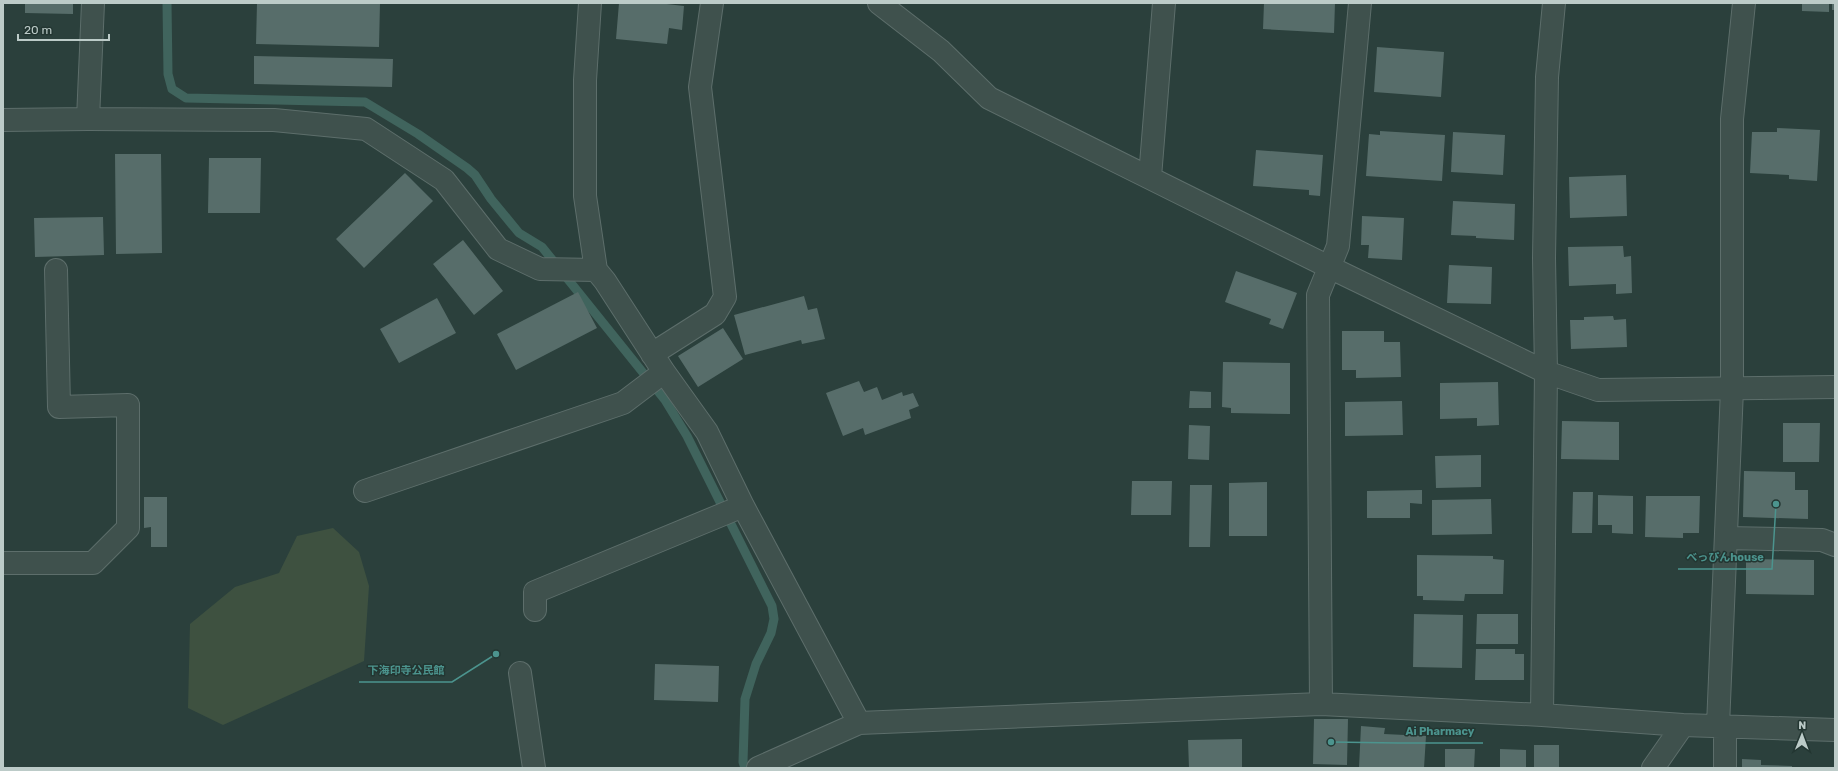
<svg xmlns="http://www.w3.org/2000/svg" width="1838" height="771" viewBox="0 0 1838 771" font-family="Rubik,'Noto Sans JP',sans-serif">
<rect width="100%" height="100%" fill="#2b403c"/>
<path fill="#3e5140" d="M333,528L359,552L369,586L364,661L223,725L188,708L190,624L235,587L279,573L297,536Z"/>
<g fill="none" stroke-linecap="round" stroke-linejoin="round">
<path stroke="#40645d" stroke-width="9" d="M167,3L168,74L172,89L186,98L365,102L418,134L467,168L475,175L491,199L519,233L542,247L665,400L687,436L772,606L774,619L771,633L756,664L745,699L743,762L745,768"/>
</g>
<path fill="#576d6a" d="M25,3H73V14L25,13Z
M257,3H380L379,47L256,44Z
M619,3H658L684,6L682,30L669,28L667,44L616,39Z
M1264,3H1335L1334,33L1263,29Z
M1802,3H1829V12L1802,11Z
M1832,3H1835V10H1832Z
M1377,47L1444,52L1441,97L1374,92Z
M254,56L393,59L392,87L254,84Z
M1777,128L1820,130L1817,181L1789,179V175L1750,173L1752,132H1777Z
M1380,131L1445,135L1442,181L1366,176L1369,134L1380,135Z
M1453,132L1505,135L1503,175L1451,172Z
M1256,150L1323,155L1320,196L1309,195V190L1253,186Z
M115,154H161L162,253L116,254Z
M209,158H261L260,213H208Z
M405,173L433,201L364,268L336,239Z
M1626,175L1627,216L1570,218L1569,177Z
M1453,201L1515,204L1514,240L1476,238V236L1451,235Z
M1362,216L1404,218L1402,260L1368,258L1369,245H1361Z
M103,217L104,255L35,257L34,218Z
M463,240L503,291L474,315L433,264Z
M1623,246L1624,257L1631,256L1632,293L1616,294V284L1569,286L1568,247Z
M1449,265L1492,267L1491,304L1447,303Z
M1236,271L1297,293L1283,329L1269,324L1271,319L1225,302Z
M578,292L597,328L516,370L497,334Z
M804,296L808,310L817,308L825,339L802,344L801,340L745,355L734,315Z
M437,298L456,333L399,363L380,329Z
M1613,316L1614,320L1626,319L1627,347L1571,349L1570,320H1584V317Z
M723,328L743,359L698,387L678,356Z
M1342,331H1384V342H1400L1401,377L1356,378V370H1342Z
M1223,362L1290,363V414L1231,413V408L1222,407Z
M859,381L864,392L877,387L882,400L902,392L903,396L913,393L919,406L909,410L911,418L865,435L863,428L843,436L826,393Z
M1498,382L1499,425L1477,426V418L1440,419V383Z
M1190,391L1211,392V408H1189Z
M1402,401L1403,435L1345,436V402Z
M1562,421L1619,422V460L1561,459Z
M1783,423H1820L1819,462H1783Z
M1189,425L1210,426L1209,460L1188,459Z
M1481,455V487L1436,488L1435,456Z
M1744,471L1795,472V490H1808V519L1743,517Z
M1132,481H1172L1171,515H1131Z
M1267,482V536H1229V483Z
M1190,485H1212L1210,547H1189Z
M1422,490V504L1410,503V518H1367V491Z
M1573,492H1593L1592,533H1572Z
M1598,495L1633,496V534L1612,533V525H1598Z
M1646,496H1700L1699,533H1683V538L1645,537Z
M144,497H167V547H151V527L144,528Z
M1491,499L1492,534L1432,535V500Z
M1417,555L1493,556V559L1504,560L1503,594H1465L1464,601L1423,600V596H1417Z
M1746,559L1814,560V595L1746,594Z
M1414,614L1463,615L1462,668L1413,667Z
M1477,614H1518V644H1476Z
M1476,649H1515V654H1524V680H1475Z
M655,664L719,666L718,702L654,700Z
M1314,719H1348L1347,765L1313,764Z
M1361,726L1385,728L1384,734L1426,736L1424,768H1359Z
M1242,739V768H1189L1188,740Z
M1534,745H1559V768H1534Z
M1445,749H1475L1474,768H1445Z
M1500,749L1526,750V768H1500Z
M1742,759L1761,760V765L1792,766V768H1742Z"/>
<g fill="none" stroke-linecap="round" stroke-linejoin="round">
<defs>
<path id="street" d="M590,3L585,80V196L596,270L605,281L664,372L707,432L743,506L859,723
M879,3L941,51L989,98L1329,267L1546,372L1598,390L1835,387
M88,119L93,3
M3,120L88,119L274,120L366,129L444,180L498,249L540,269L596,270
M1150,177L1164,3
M652,354L715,314L725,297L700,87L712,3
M365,491L623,403L664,372
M1726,538L1822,540L1835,545
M3,563H93L128,528V405L59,407L56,270
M535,610V592L743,506
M520,673L534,768
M1321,704L1318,295L1338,246L1360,3
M1542,715L1546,372L1544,258L1547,77L1554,3
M1718,726L1732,389V119L1744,3
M758,768L859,723L1321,704L1542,715L1683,725L1835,730
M1653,768L1683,725
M1725,768V726"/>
</defs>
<use href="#street" stroke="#5d6e6b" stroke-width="24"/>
<use href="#street" stroke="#3f514d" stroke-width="22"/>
</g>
<path fill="none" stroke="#4c948e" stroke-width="1.5" d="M1776 504L1772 569H1678M496 654L452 682H359M1331 742L1398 743H1483"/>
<g fill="#4c948e" stroke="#233632" stroke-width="1.5">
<circle cx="1776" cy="504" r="4"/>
<circle cx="496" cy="654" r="4"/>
<circle cx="1331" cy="742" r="4"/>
</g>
<g font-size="11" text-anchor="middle" font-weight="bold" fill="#4c948e" stroke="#233632" stroke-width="3" stroke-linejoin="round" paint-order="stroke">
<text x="1725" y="561">べっぴんhouse</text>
<text x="406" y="674">下海印寺公民館</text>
<text x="1440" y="735">Ai Pharmacy</text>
</g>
<rect width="1838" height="771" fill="none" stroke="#bccbc8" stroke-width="8"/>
<g transform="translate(1802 735) rotate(1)" stroke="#233632" stroke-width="3" paint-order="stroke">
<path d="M0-3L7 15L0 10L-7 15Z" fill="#bccbc8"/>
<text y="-6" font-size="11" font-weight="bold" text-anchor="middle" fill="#bccbc8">N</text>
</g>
<path d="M18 34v6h91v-6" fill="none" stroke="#bccbc8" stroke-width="2"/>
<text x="24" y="34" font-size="12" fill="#bccbc8" stroke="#233632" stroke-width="3" paint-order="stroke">20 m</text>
</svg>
